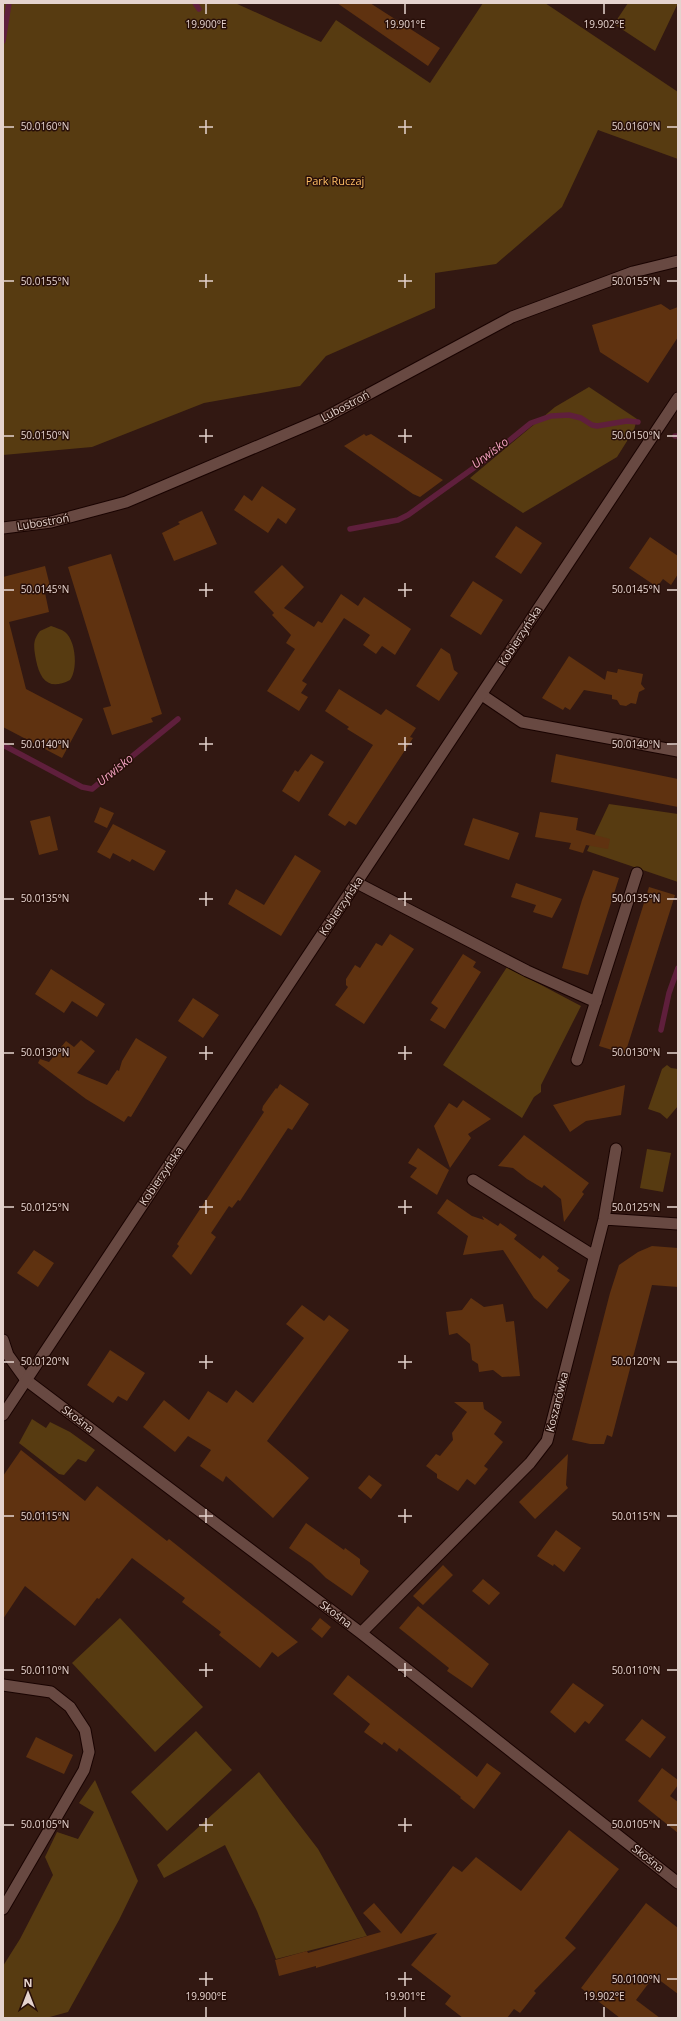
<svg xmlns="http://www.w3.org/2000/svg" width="681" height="2021" viewBox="0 0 681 2021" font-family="'Open Sans',sans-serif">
<rect width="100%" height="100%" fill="#321812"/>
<path fill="#573b11" d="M3,3H235L321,42L336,20L430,83L483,3H545L678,92V159L598,130L562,207L496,264L435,273V308L326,356L300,386L204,403L92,447L3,455Z
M628,3H678L655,51L614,24Z
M589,387L637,419L634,430L617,457L523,513L470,478L555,407Z
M51,626C56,628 61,629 65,632C76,641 78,669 70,680C49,691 40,680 36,660C34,648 32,641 40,631Z
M609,804L678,814V882L587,851Z
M507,967L581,1006L541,1085V1092L534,1097L522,1118L443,1065Z
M667,1065L671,1068L678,1069V1106L667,1119L660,1113L648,1109L662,1069Z
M647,1149L671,1153L663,1192L640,1188Z
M32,1419L46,1428L50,1422L70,1432L95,1450L86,1462L78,1459L64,1475L59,1474L19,1443Z
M120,1618L203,1707L155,1752L72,1663Z
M196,1731L232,1770L167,1831L131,1792Z
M259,1772L318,1849L367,1936L276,1959L257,1911L225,1845L164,1878L157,1865Z
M95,1780L138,1881L119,1920L68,2012L46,2018H3V1966L20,1939L53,1875L45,1857L57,1832L78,1839L94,1812L79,1803Z"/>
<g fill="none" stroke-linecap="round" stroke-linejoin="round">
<path stroke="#5f1f3c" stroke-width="5.5" d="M195,3L199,9
M3,41L9,3
M675,436H678
M350,529L398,520L408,515L489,457L531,423L551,416L569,415L581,418L592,425L597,426L627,421L638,422
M3,745L82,787L92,789L178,719
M661,1030L669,993L678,968"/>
</g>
<path fill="#5f3210" d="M337,3H370L440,48L428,66Z
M661,304L670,310L678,307V337L648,383L600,352L592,325Z
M364,434L366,436L371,434L443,480L420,497L413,494L344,446Z
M262,486L296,509L286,524L278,518L268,533L234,510L244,495L252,501Z
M202,511L217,544L174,561L162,533L180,524L178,522Z
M516,526L542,543L521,574L495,557Z
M650,537L678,556V574L671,585L663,579L657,587L629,568Z
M111,554L162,714L151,718L153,722L112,735L103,708L111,706L68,567Z
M282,565L304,587L284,608L314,627L318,621L322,623L341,594L358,606L364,597L411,629L395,655L382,646L376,654L363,645L370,635L344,618L302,681L307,684L301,693L308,697L299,711L267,691L295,649L286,643L291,635L272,615L274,613L254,592Z
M45,566L50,586L44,588L49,612L9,622L26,689L83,719L62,758L3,727V577Z
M473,581L503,600L481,635L450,616Z
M441,648L450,654L454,670L458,673L439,701L416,686Z
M569,656L605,680L607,671L617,673L618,669L643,674L641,684L645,689L639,692L636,704L631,703L626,706L620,705L617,700L612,699V695L584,690L570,710L565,707L563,710L542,698Z
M339,689L381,715L386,709L416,728L410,737L413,738L356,825L349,821L345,826L328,815L373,745L347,729L349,727L325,711Z
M311,754L324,762L299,802L282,791L295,770L298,772Z
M556,754L678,779V807L551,782Z
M100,807L114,813L107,828L94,822Z
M540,812L578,818L576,830L610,839L608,849L586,845L583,853L569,849L571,843L535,837Z
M50,816L58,850L39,855L30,821Z
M473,818L519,833L509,860L464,845Z
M113,824L166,851L154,871L132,859L130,862L113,853L110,859L97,852Z
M295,855L321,871L281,936L228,904L236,889L264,905Z
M593,870L619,878L588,975L562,968L582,900Z
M516,883L562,899L552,918L533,912L536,905L511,897Z
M649,887L675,895L625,1054L599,1046Z
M390,934L414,949L364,1024L335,1005L348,987L346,985V979L355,965L360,968L376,943L382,946Z
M463,954L476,962L473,967L481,972L445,1029L430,1020L438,1008L431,1003Z
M51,969L105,1004L97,1017L72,1001L64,1013L35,994Z
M193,998L219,1015L203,1038L178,1021Z
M136,1038L167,1057L131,1117L128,1116L124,1122L86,1099L38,1063L40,1059L49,1062L66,1041L74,1047L81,1040L95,1051L77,1073L107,1085L117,1070L119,1071L122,1061Z
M280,1084L309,1104L292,1130L288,1128L240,1201L238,1200L232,1208L229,1206L211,1233L216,1237L191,1275L172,1256L179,1246L177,1244L264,1112L262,1110L263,1106L276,1088L277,1089Z
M625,1085L621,1115L586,1121L570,1132L553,1105Z
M463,1100L491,1119L468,1134L471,1138L450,1168L434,1126L449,1103L457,1108Z
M524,1135L589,1183L582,1192L584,1194L564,1222L561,1199L544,1185L542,1188L527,1179L513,1168L498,1166Z
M418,1148L449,1170L437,1195L410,1177L417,1168L408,1163Z
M447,1199L472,1216L484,1220L482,1216L498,1226L500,1223L517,1235L514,1239L540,1259L543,1255L559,1268L557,1271L570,1280L547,1309L534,1298L503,1250L463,1255L468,1236L437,1213Z
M652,1246L678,1248V1287L652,1285L612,1437L607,1435L604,1444H590L572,1440L610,1293L619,1265L638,1252Z
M34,1250L54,1263L38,1287L17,1273Z
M471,1298L484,1307L503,1304L506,1322L514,1321L520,1376L502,1377L493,1370L479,1372L478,1364L472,1360L470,1344L457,1333L449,1335L446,1312L462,1310Z
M302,1305L324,1321L329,1315L349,1330L267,1441L309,1478L273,1518L226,1476L223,1482L200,1466L211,1450L188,1436L175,1452L143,1427L164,1400L189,1420L208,1391L227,1403L236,1390L253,1403L304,1338L286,1324Z
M110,1350L145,1373L127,1401L118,1396L113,1403L87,1385Z
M454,1402H483L484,1409L502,1422L494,1434L503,1442L484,1466L488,1469L475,1485L467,1479L458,1491L437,1478V1474L426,1466L436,1454L440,1456L453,1440L452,1433L467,1412Z
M21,1450L85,1501L97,1486L167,1541L169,1539L298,1642L278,1657L272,1652L260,1668L219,1635L221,1632L182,1602L185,1598L132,1558L99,1599L97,1598L75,1626L25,1586L3,1619V1476Z
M568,1454L566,1485L568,1488L535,1519L519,1502Z
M369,1475L382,1485L371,1499L358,1488Z
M306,1523L344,1550L345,1548L360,1559V1564L369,1571L352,1596L326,1578L312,1564L289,1548Z
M556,1530L581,1548L564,1572L554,1564L553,1566L537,1556Z
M443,1565L453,1575L423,1605L413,1596Z
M483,1579L500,1593L489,1605L472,1591Z
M418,1606L489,1664L472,1688L447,1671L449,1668L399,1628Z
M320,1618L331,1627L322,1638L311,1629Z
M348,1675L477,1777L487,1763L501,1773L474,1809L460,1798L461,1797L399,1748L397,1752L384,1742L382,1745L364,1732L370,1724L333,1694Z
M573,1683L604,1705L589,1724L585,1721L575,1733L550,1712Z
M642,1719L666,1737L650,1758L625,1740Z
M36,1737L73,1755L64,1774L26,1757Z
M662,1768L678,1780V1785L670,1796L678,1802V1833L638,1801Z
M569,1830L619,1869L565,1938L576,1948L534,1991L536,1993L520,2013L514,2009L507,2018H463L445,2004L451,1996L411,1965L437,1933L316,1968V1966L279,1976L275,1960L307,1951L308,1953L381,1932L363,1913L374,1903L401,1934L453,1866L462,1872L476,1857L521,1891Z
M646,1903L678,1928V1994L654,1976L636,2000L660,2018H620L581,1988Z"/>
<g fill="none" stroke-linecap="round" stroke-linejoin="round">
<defs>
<path id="minor" d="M3,528L51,522L126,502L324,418L512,317L633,272L678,261
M482,695L522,722L678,751
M357,883L527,971L596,1002
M577,1060L637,873
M473,1180L594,1256
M604,1219L678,1224
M3,1340L8,1355L26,1380L361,1633L678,1883
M361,1633L530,1463L547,1441L604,1219L616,1149
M3,1685L51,1692L70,1707L85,1730L89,1752L84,1770L3,1909"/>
<path id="tertiary" d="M3,1415L678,398"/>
</defs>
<use href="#minor" stroke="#190301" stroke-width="13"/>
<use href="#tertiary" stroke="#190301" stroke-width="13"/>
<use href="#minor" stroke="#684942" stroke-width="11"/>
<use href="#tertiary" stroke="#684942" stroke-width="11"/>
</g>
<path fill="none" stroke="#e5d3ce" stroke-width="1.5" d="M206,4V14M405,4V14M604,4V14M206,120V134M405,120V134M4,127H14M199,127H213M398,127H412M667,127H677M206,274V288M405,274V288M4,281H14M199,281H213M398,281H412M667,281H677M206,429V443M405,429V443M4,436H14M199,436H213M398,436H412M667,436H677M206,583V597M405,583V597M4,590H14M199,590H213M398,590H412M667,590H677M206,737V751M405,737V751M4,744H14M199,744H213M398,744H412M667,744H677M206,892V906M405,892V906M4,899H14M199,899H213M398,899H412M667,899H677M206,1046V1060M405,1046V1060M4,1053H14M199,1053H213M398,1053H412M667,1053H677M206,1200V1214M405,1200V1214M4,1207H14M199,1207H213M398,1207H412M667,1207H677M206,1355V1369M405,1355V1369M4,1362H14M199,1362H213M398,1362H412M667,1362H677M206,1509V1523M405,1509V1523M4,1516H14M199,1516H213M398,1516H412M667,1516H677M206,1663V1677M405,1663V1677M4,1670H14M199,1670H213M398,1670H412M667,1670H677M206,1818V1832M405,1818V1832M4,1825H14M199,1825H213M398,1825H412M667,1825H677M206,1972V1986M405,1972V1986M199,1979H213M398,1979H412M667,1979H677M206,2007V2017M405,2007V2017M604,2007V2017"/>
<g text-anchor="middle" stroke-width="3" stroke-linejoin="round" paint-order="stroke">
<g font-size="11" fill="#febe65" stroke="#280f09">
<text x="335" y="185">Park Ruczaj</text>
</g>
<g font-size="11" fill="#e5d3ce" stroke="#280f09">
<text transform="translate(345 406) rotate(-28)" y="4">Lubostroń</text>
<text transform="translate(43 522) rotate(-10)" y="4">Lubostroń</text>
<text transform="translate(520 636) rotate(-57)" y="4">Kobierzyńska</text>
<text transform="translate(341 906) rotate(-56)" y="4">Kobierzyńska</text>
<text transform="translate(161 1176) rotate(-56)" y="4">Kobierzyńska</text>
<text transform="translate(557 1402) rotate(-76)" y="4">Koszarówka</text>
<text transform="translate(78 1419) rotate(37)" y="4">Skośna</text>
<text transform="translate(336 1614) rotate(37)" y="4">Skośna</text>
<text transform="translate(648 1858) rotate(38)" y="4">Skośna</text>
</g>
<g font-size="12" font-style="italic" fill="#f5a3c2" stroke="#280f09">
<text transform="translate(490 453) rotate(-37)" y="4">Urwisko</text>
<text transform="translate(115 770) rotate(-39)" y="4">Urwisko</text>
</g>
</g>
<g font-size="10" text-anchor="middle" fill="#e5d3ce" stroke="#280f09" stroke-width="3" stroke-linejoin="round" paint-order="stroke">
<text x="206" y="28">19.900°E</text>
<text x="405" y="28">19.901°E</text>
<text x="604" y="28">19.902°E</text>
<text x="45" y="130">50.0160°N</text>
<text x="636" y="130">50.0160°N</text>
<text x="45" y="285">50.0155°N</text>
<text x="636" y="285">50.0155°N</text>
<text x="45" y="439">50.0150°N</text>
<text x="636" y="439">50.0150°N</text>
<text x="45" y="593">50.0145°N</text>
<text x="636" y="593">50.0145°N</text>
<text x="45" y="748">50.0140°N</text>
<text x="636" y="748">50.0140°N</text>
<text x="45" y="902">50.0135°N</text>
<text x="636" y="902">50.0135°N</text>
<text x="45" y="1056">50.0130°N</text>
<text x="636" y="1056">50.0130°N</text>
<text x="45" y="1211">50.0125°N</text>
<text x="636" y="1211">50.0125°N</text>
<text x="45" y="1365">50.0120°N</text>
<text x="636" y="1365">50.0120°N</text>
<text x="45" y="1520">50.0115°N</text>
<text x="636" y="1520">50.0115°N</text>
<text x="45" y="1674">50.0110°N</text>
<text x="636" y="1674">50.0110°N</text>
<text x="45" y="1828">50.0105°N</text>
<text x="636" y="1828">50.0105°N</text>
<text x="636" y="1983">50.0100°N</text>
<text x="206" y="2000">19.900°E</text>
<text x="405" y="2000">19.901°E</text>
<text x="604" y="2000">19.902°E</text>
</g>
<rect width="681" height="2021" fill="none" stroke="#e5d3ce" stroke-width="8"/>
<g transform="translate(28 1993)" stroke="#280f09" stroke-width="3" paint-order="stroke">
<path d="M0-3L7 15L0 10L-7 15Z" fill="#e5d3ce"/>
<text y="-6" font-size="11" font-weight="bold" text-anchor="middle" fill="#e5d3ce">N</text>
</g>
</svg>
